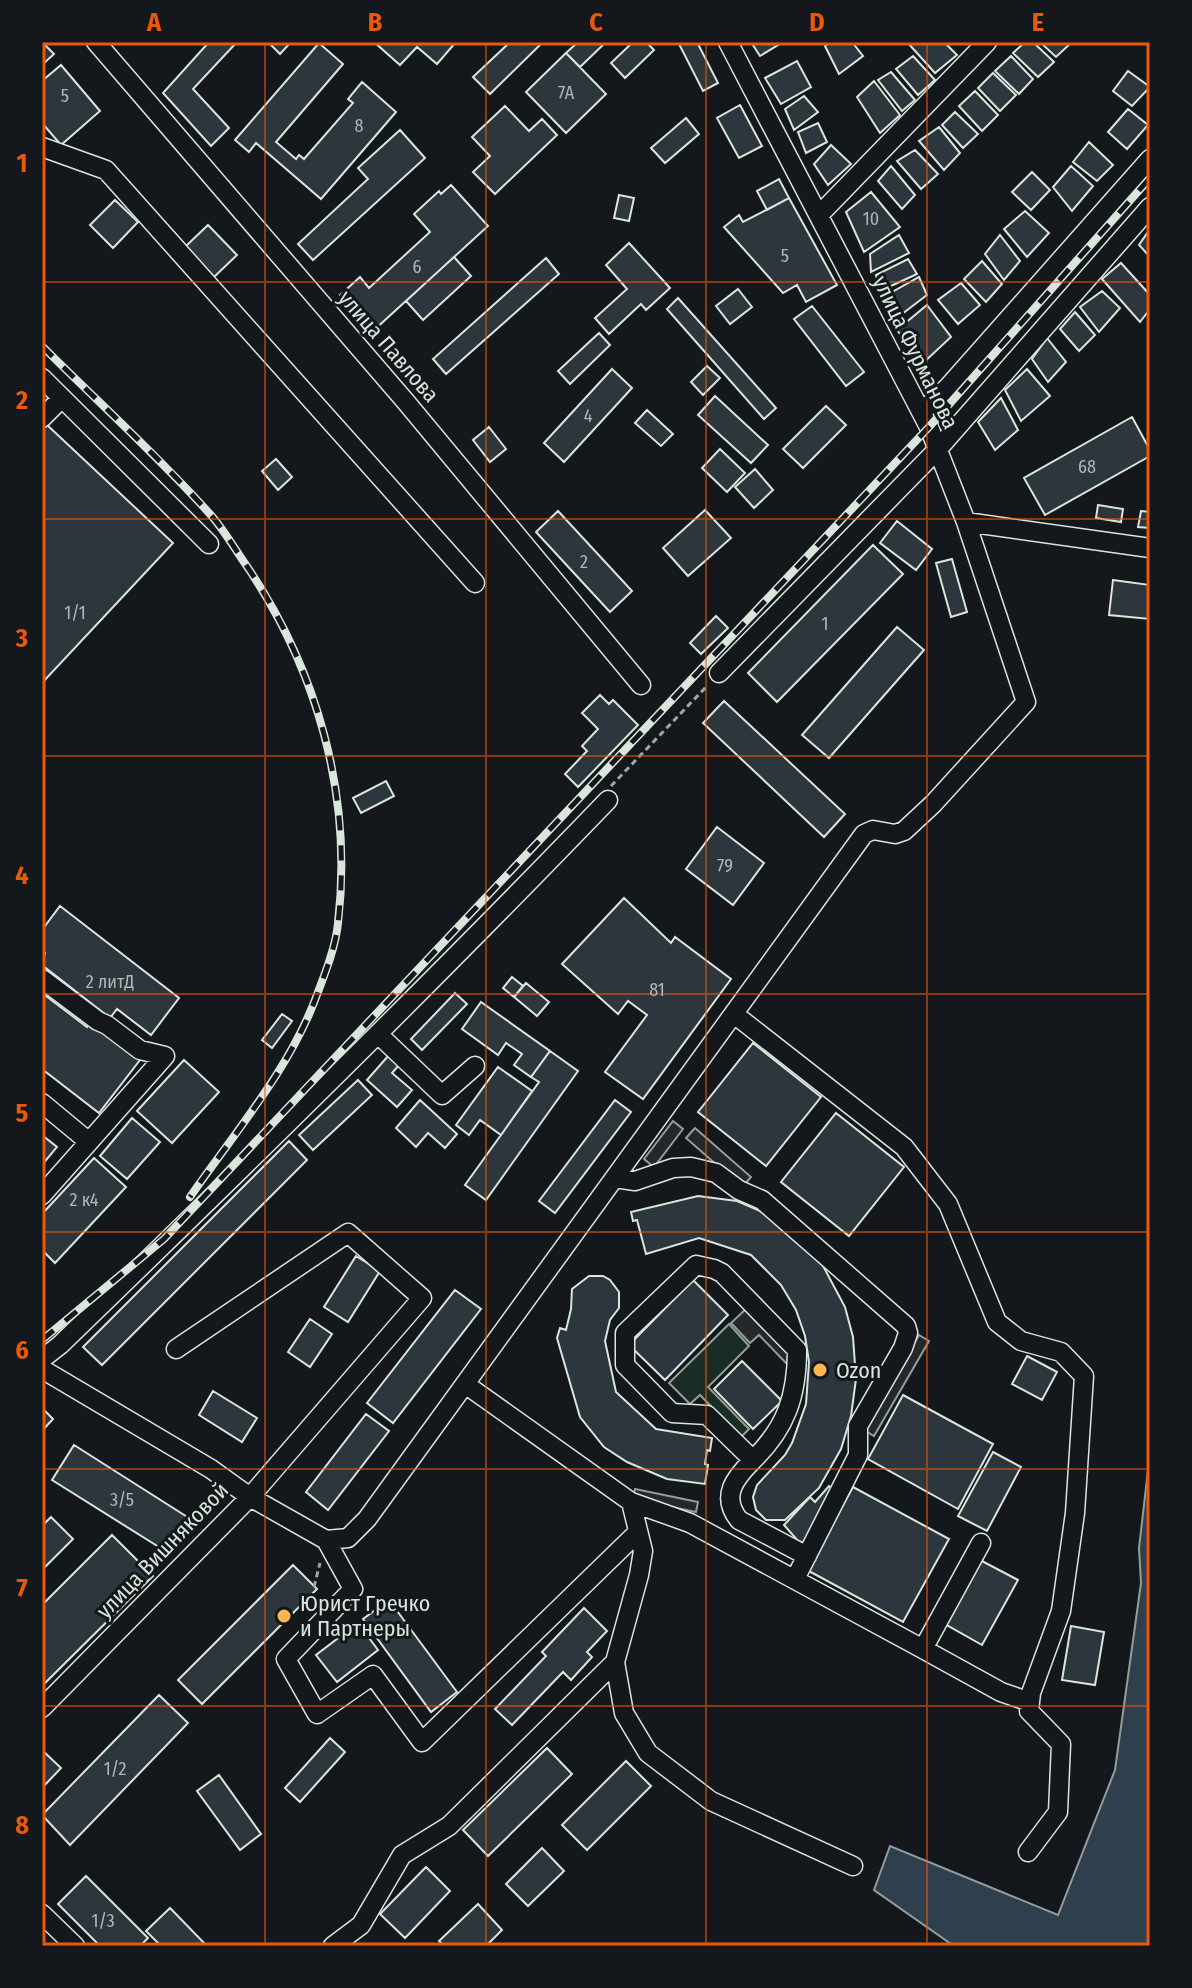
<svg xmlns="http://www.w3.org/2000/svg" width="1192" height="1988" viewBox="0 0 1192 1988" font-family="'Fira Sans Condensed',sans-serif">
<rect width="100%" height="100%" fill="#14181c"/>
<path fill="#1a2d24" stroke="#939e99" stroke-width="2" d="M729,1324L749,1346L708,1387L749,1429L741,1437L700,1395L690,1404L669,1383Z"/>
<path fill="#24282b" stroke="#939e99" stroke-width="2" d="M673,1121L683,1129L654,1167L644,1159Z
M695,1128L751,1177L742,1187L686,1138Z
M748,1307L795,1356L787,1364L759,1335L750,1343L731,1323Z
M919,1335L929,1341L874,1436L864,1430Z
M635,1489L698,1502L696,1512L633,1499Z"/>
<path fill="#2f3f4d" stroke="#939e99" stroke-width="2" d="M1150,1453V1946H954L874,1890L890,1846L1058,1915L1115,1770L1141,1583L1139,1548Z"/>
<path fill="#2c363c" stroke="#d8e6dc" stroke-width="2" d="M42,42L54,54L42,65Z
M209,42H237L193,89L229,128L211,146L163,93Z
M268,42H291L280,54Z
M374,42H456L437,64L417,47L400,65Z
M510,42H543L490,94L473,77Z
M578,42H606L580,67L566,53Z
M633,42H646L654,50L625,78L611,63Z
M678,42H697L718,83L703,91Z
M751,42H783L760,56Z
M831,42H852L863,56L839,74L825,46Z
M907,42H944L957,55L935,73Z
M1025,42H1033L1054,62L1038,77L1013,53Z
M1040,42H1072L1056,57Z
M319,43L343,64L276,142L296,159L299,155L304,159L353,103L348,99L362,82L396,112L321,199L256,143L249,152L235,140Z
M566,53L606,94L566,133L526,92Z
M913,56L935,80L918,95L896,69Z
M1011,56L1033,79L1019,94L995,71Z
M797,61L811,87L781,104L765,78Z
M61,65L100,111L61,145L42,123V81Z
M1128,71L1150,87L1132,106L1113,91Z
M891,72L915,100L902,111L878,80Z
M993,73L1016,95L1000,111L978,88Z
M874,81L900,115L880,133L857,97Z
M975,91L998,115L982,131L959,106Z
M804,96L818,112L794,130L785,109Z
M740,105L762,146L739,158L717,118Z
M505,106L529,131L542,119L557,135L495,194L473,172L490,156L472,137Z
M1128,109L1148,125L1127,149L1108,132Z
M955,112L978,134L963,148L942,125Z
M686,118L699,134L665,163L651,148Z
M818,123L827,142L806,153L798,132Z
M939,127L960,153L944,170L919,141Z
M400,130L425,158L313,260L298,244L368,179L358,168Z
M1089,142L1113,165L1097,181L1073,162Z
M831,145L851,164L828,185L814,164Z
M915,150L938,174L921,189L897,161Z
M891,166L915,195L902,209L878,181Z
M1071,166L1093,186L1072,211L1053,187Z
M1032,172L1050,190L1031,210L1012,192Z
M779,179L789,198L767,210L757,191Z
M451,185L488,226L373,331L340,295L360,277L369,288L430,232L414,214L439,191L441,194Z
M871,192L900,227L864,252L846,212Z
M619,195L634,198L629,221L614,218Z
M789,198L837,285L806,302L797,285L783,293L724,227L739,215L743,222Z
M115,200L138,222L113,248L90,225Z
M1025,211L1049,233L1027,257L1004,229Z
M208,225L237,255L214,277L185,247Z
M1150,229V257L1139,245Z
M899,235L909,253L871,272L870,254Z
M1000,235L1020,261L1004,280L985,254Z
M629,243L670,288L646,310L641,304L609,334L595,318L627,289L606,265Z
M454,257L471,276L423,320L406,301Z
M546,258L559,274L446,374L433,359Z
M908,259L917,274L880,291L876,275Z
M982,261L1002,284L986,302L964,279Z
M1121,263L1150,295V309L1140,322L1102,279Z
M919,277L927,295L898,317L885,296Z
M961,283L980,305L958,324L938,300Z
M738,289L752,307L730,324L716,306Z
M1102,291L1120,308L1099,332L1080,307Z
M678,298L776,408L764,419L667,309Z
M927,305L951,337L922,364L897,330Z
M812,306L864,372L846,386L794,319Z
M1075,312L1095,335L1079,351L1060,329Z
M599,333L610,345L570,384L558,371Z
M1047,338L1066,362L1048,382L1032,359Z
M707,366L720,378L703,395L691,382Z
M612,369L632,388L564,462L544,443Z
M1027,369L1050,396L1021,421L1005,390Z
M715,396L768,445L751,463L698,415Z
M1001,398L1018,430L995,450L978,422Z
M826,406L846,425L803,468L783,449Z
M647,410L673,434L661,446L635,423Z
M1132,417L1150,450V456L1045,515L1024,478Z
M46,424L173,543L42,683V428Z
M489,427L506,449L490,462L473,440Z
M720,449L745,473L727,492L702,468Z
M276,459L292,477L278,490L262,471Z
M755,469L773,490L754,508L735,487Z
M1098,505L1123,509L1121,522L1096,518Z
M705,510L731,538L688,576L663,548Z
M558,511L632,591L610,612L536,532Z
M1141,511L1150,512V528L1138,527Z
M897,521L932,549L916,570L880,543Z
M873,545L903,574L777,702L748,673Z
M952,559L967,612L951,617L936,563Z
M1113,580L1150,585V619L1109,615Z
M716,616L728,628L701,654L690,643Z
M897,627L924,650L829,758L802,735Z
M600,695L609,704L613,700L638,725L578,787L565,774L587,751L582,746L598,729L582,713Z
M724,701L845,814L824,837L703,723Z
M386,781L394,796L361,813L353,798Z
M717,827L764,863L733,905L686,869Z
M624,898L671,943L675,937L731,979L643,1099L605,1072L647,1015L628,1001L618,1014L562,964Z
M60,906L179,998L151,1035L117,1009L110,1018L42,965L45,953L42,951V930Z
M512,977L523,986L514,997L503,988Z
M526,983L549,1002L537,1016L514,997Z
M42,993L87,1027L91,1022L140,1060L99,1113L42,1069Z
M455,993L467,1004L422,1050L411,1039Z
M481,1002L550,1051L531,1077L514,1065L522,1054L506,1043L498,1055L462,1029Z
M282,1014L292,1021L272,1048L262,1040Z
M753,1043L821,1097L766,1166L698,1112Z
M550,1051L578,1071L486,1200L465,1185L539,1082L531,1077Z
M389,1055L400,1064L392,1073L412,1090L397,1107L367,1080Z
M184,1060L219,1092L172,1143L137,1111Z
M498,1067L532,1091L501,1135L480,1120L469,1135L456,1125Z
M358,1080L372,1095L313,1150L299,1135Z
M420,1100L457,1134L445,1148L428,1133L416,1147L396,1128Z
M615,1100L631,1112L555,1213L539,1201Z
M836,1113L904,1167L849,1236L781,1182Z
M132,1118L160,1142L127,1179L100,1156Z
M42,1135L57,1147L42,1165Z
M289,1141L307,1160L102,1365L83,1347Z
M94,1158L126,1187L55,1263L42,1250V1214Z
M698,1196L737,1201L765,1213L822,1264L845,1307L853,1337L856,1379L851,1416L841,1449L819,1488L785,1520H766L756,1510L753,1497L757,1485L785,1455L792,1443L806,1404L809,1362L805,1336L796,1310L781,1285L751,1255L699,1238L646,1254L637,1220L633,1221L631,1212Z
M356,1256L380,1271L348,1322L324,1307Z
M589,1276H603L610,1280L619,1292V1308L610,1320L605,1341L616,1392L656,1429L712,1438L710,1451L707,1450L705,1464L708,1465L705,1484L667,1479L627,1462L604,1447L580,1417L557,1338L560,1328L566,1330L571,1309L572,1289Z
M693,1280L728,1315L665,1380L629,1345Z
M455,1290L481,1309L393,1423L367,1403Z
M310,1319L332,1334L310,1367L288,1352Z
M1027,1356L1057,1372L1042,1400L1012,1384Z
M742,1361L782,1401L753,1429L714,1389Z
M213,1391L257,1418L242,1442L199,1415Z
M903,1395L993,1444L958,1509L868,1459Z
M42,1408L53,1419L42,1431Z
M366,1414L389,1431L328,1510L306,1492Z
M74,1445L192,1520L170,1554L52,1480Z
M993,1452L1021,1467L987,1531L958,1516Z
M829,1486L843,1500L807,1544L798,1541L784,1525L810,1497L815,1502Z
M853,1487L949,1539L903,1622L807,1570Z
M51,1517L73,1539L42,1570V1526Z
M112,1535L153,1576L42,1686V1605Z
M980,1560L1018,1580L982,1645L945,1624Z
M293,1565L317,1589L202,1704L178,1680Z
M389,1600L457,1692L431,1712L363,1619Z
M584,1608L607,1631L587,1652L592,1657L571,1680L563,1672L512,1725L495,1709L546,1656L542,1652Z
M358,1623L378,1650L337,1682L316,1655Z
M1071,1626L1104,1632L1095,1685L1062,1680Z
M159,1695L188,1723L70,1845L42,1815Z
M330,1738L345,1752L300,1802L285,1788Z
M547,1748L572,1774L488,1856L463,1830Z
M42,1750L61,1768L42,1788Z
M626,1761L651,1786L587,1850L562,1825Z
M219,1775L261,1834L240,1850L197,1791Z
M542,1848L564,1871L528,1906L506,1884Z
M426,1867L450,1891L405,1938L380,1914Z
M86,1876L148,1938L140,1946H100L58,1904Z
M478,1904L502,1930L486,1946H444L439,1941Z
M170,1908L207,1946H161L146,1931Z"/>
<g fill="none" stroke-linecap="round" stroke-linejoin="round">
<defs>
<path id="minor" d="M96,42L406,402L641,685
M42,147L106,170L475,583
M820,214L987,42
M42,378L209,544
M922,412L949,386L1150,159
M42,418L62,398
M966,522L1150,548
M719,673L937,450L1150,207
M42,979L98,1021L107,1025L140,1050L165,1056L42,1195
M734,1014L904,1147L948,1204L997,1322L1021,1341L1061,1352L1084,1376L1075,1513L1061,1611L1031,1693L1029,1711L1061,1744L1058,1812L1028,1852
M379,1035L442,1095L475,1066
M42,1103L89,1142
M615,1178L635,1181L673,1168L691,1167L716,1173L739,1190L762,1200L906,1326L908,1333L903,1348L858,1426V1455L795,1579
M42,1359L60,1345C245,1166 429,986 608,800
M42,1369L211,1469L250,1497L326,1540L348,1538L367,1519L864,834L873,830L895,834L904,831L933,804L1026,702L966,522L929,427L728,42
M465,1384L631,1502L643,1551L639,1575L615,1662L624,1713L648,1753L711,1801L853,1866
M753,1460C786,1428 797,1396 797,1350L722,1273L714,1269L696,1265L625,1333V1365L672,1413L707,1415L753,1460C735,1478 720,1496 739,1520L807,1556
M631,1502L690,1523L923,1649L981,1543
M326,1540L353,1589L286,1659L317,1714L373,1675L422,1742L638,1532
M923,1649L1001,1692L1030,1702
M42,1708L250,1497L422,1298L348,1233L176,1349
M42,1914L75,1946
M333,1946L361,1925L402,1855L449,1826L615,1662"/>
</defs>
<use href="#minor" stroke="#d8e6dc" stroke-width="21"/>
<path stroke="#9da8a2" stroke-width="3" stroke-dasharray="6 4" stroke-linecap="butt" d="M611,786L708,685
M314,1587L320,1563"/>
<use href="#minor" stroke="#14181c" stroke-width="18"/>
<defs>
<path id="rail" d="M42,346C97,401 157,455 209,513C222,527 233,546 244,562C317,668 353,795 338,923C336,945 326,971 318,992C291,1068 235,1132 190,1197
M42,1340L164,1239L929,427L1150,178"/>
</defs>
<use href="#rail" stroke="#d8e6dc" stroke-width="8"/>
<use href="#rail" stroke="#14181c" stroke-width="5" stroke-dasharray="15" stroke-linecap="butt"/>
</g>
<path fill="none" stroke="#e8590c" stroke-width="2" stroke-opacity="0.55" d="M265,42V1946M486,42V1946M706,42V1946M927,42V1946M42,282H1150M42,519H1150M42,756H1150M42,994H1150M42,1232H1150M42,1469H1150M42,1706H1150"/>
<g fill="#ffb74d" stroke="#14181c" stroke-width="3">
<circle cx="820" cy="1370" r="8"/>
<circle cx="284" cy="1616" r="8"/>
</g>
<g text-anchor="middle" stroke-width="6" stroke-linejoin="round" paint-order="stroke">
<g font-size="18" fill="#adbab4">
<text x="566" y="99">7А</text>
<text x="65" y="102">5</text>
<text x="359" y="132">8</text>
<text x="871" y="225">10</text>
<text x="785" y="262">5</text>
<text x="417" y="273">6</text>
<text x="588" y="422">4</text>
<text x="1087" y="473">68</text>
<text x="584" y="568">2</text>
<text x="75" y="619">1/1</text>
<text x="825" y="630">1</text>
<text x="725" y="872">79</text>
<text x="110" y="988">2 литД</text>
<text x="657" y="996">81</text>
<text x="84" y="1206">2 к4</text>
<text x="122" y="1506">3/5</text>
<text x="115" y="1775">1/2</text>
<text x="103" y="1927">1/3</text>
</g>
<g font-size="22" fill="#d8e6dc" stroke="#14181c">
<text transform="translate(389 346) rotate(49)" y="8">улица Павлова</text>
<text transform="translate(916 352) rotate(64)" y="8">улица Фурманова</text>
<text transform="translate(162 1550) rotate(-46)" y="8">улица Вишняковой</text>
</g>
<g font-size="22" fill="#d8e6dc" stroke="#14181c" text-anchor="start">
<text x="836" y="1378">Ozon</text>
<text x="300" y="1611">Юрист Гречко<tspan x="300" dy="25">и Партнеры</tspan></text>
</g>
</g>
<rect width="1192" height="1988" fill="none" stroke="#14181c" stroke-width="88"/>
<rect x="44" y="44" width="1104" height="1900" fill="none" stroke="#e8590c" stroke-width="3"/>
<g font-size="26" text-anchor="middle" font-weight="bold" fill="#e8590c">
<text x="154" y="31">A</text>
<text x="375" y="31">B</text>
<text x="596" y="31">C</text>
<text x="817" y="31">D</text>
<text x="1038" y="31">E</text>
<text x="22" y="172">1</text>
<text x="22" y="409">2</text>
<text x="22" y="647">3</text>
<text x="22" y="884">4</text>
<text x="22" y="1122">5</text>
<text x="22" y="1359">6</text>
<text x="22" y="1597">7</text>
<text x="22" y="1834">8</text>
</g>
</svg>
